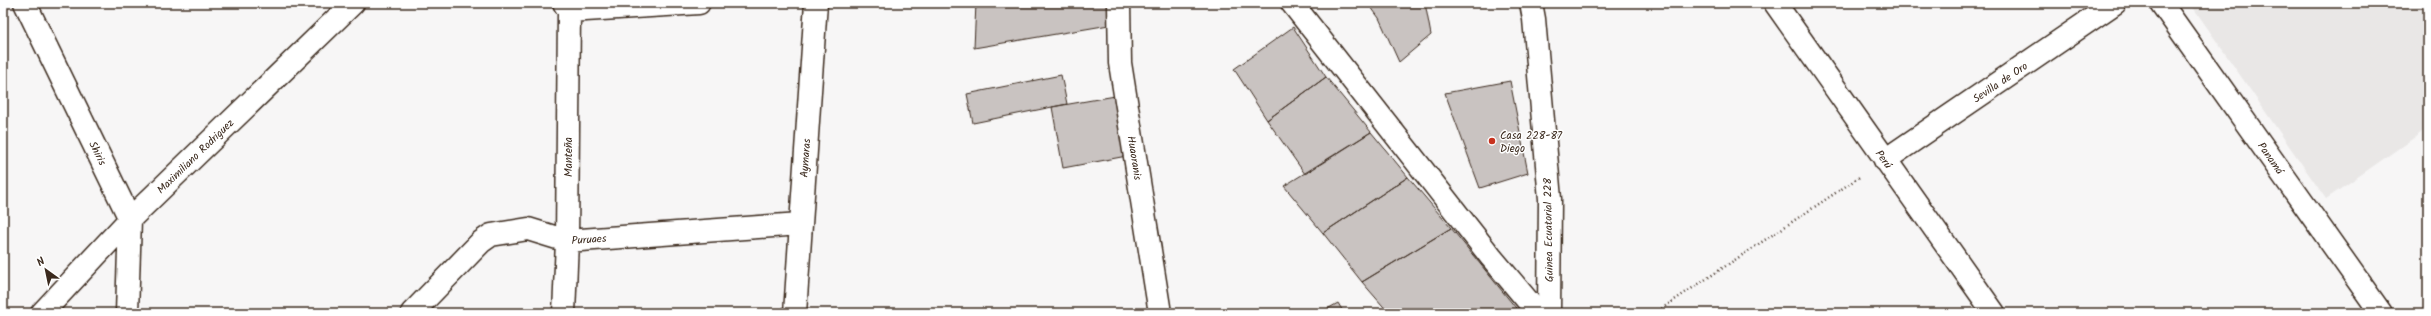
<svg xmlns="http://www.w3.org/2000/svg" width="2431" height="316" viewBox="0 0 2431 316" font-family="Kalam,sans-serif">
<rect width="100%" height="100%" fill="#f7f6f6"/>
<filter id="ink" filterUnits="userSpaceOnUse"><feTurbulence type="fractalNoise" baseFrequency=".025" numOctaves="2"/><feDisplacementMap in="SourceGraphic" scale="8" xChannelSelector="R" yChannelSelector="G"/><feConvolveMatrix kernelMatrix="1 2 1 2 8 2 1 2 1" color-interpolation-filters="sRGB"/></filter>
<g filter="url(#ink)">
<path fill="#e9e7e6" d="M2190,3H2428V128L2326,199Z"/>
<path fill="#c9c3c1" stroke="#3b2a1e" d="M976,3H1107L1109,25L974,48Z
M1368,3H1425L1431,35L1399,62L1379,18Z
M1293,27L1326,77L1267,120L1234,69Z
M1061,75L1067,104L973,123L967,94Z
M1326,77L1371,132L1305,174L1267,120Z
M1510,81L1528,173L1480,188L1445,93Z
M1121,95L1132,155L1063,168L1052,107Z
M1371,132L1408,177L1323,233L1284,186Z
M1408,177L1451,228L1362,282L1323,233Z
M1451,228L1520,313H1389L1362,282Z
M1338,303L1344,313H1320Z"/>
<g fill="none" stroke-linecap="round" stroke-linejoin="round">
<defs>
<path id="street" d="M25,3L130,219L127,313
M564,3L569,11L567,241L564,313
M1119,3L1120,63L1160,313
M1292,3L1491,257L1538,313
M1531,3L1534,19L1550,199L1549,313
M1775,3L1994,313
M2161,3L2381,313
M569,11L699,3
M1885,160L2115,3
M42,313L130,219L353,3
M412,313L481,242L491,235L528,229L567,241L800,224
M795,313L816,3"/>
</defs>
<use href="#street" stroke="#3b2a1e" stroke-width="25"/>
<path stroke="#3b2a1e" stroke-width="2.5" stroke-dasharray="1 3" stroke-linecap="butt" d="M1655,313L1861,176"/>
<use href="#street" stroke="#fff" stroke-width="22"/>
</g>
</g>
<circle fill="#c8321e" stroke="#fff" stroke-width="1.5" cx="1492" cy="141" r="4"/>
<g text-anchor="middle" stroke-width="3" stroke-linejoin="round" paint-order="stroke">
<g font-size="11" fill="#3b2a1e" stroke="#fff">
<text transform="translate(2000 82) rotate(-34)" y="4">Sevilla de Oro</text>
<text transform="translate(98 153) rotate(64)" y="4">Shiris</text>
<text transform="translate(195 156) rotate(-44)" y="4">Maximiliano Rodriguez</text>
<text transform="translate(568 157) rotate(-90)" y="4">Manteña</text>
<text transform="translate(805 158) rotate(-86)" y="4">Aymaras</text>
<text transform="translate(1135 158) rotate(81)" y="4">Huaoranis</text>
<text transform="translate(2271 158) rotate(55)" y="4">Panamá</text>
<text transform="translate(1884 159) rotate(55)" y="4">Perú</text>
<text transform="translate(1548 230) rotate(-91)" y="4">Guinea Ecuatorial 228</text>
<text transform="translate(589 239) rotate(-4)" y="4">Puruaes</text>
</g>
<g font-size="11" fill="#3b2a1e" stroke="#fff" text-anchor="start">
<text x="1500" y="139">Casa 228-87<tspan x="1500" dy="13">Diego</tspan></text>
</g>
</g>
<rect width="2431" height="316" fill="none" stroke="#fff" stroke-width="16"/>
<rect x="8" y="8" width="2415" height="300" fill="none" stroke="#3b2a1e" stroke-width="1.5" filter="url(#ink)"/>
<g transform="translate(46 270) rotate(327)" stroke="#ffffff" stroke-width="3" paint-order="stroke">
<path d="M0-3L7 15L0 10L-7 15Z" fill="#3b2a1e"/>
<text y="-6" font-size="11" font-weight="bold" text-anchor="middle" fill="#3b2a1e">N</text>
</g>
</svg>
